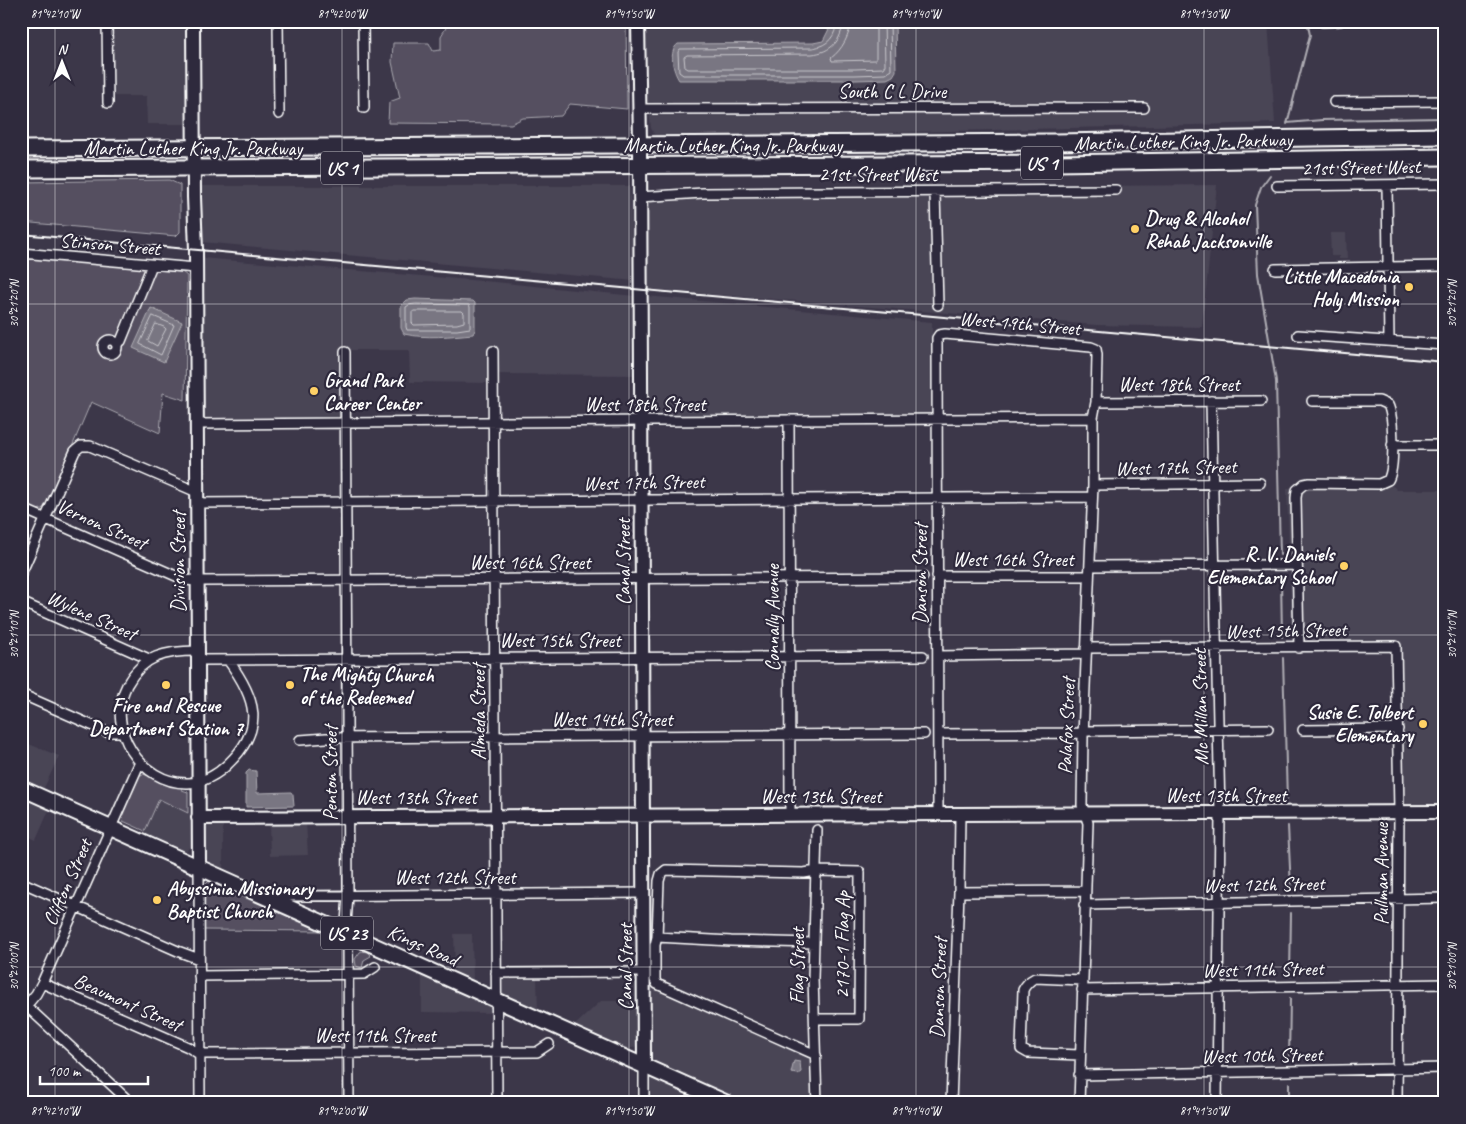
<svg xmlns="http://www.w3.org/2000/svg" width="1466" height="1124" viewBox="0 0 1466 1124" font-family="Caveat,sans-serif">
<rect width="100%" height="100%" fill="#3c3749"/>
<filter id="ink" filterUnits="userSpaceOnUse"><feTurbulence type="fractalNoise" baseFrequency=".02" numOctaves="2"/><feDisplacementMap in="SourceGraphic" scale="10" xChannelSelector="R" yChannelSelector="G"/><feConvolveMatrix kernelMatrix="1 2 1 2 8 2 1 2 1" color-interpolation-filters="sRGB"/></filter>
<g filter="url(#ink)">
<path fill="#494455" d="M112,21H188L185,124H147L146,96H112Z
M646,21H1268L1275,123L664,138L655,136L651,128L647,95Z
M1217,185L1202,327L1096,325L646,289L647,191L816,188Z
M202,186H630L634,281L201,242Z
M1330,233H1346L1347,259H1339V256H1331Z
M201,258L495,282L635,296L636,375L490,374L489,383L410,382L409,350H351L349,428H202Z
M646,296L932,322V415L646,417Z
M1393,486L1397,490H1445V805L1403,806L1400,642L1292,644L1287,488Z
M21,741L59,756L43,790L21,780Z
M21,796L50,808L36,840L21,833Z
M158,799L194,815V841L191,846L187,850H180L144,834Z
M223,822V869L209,862L205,857L204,829L211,823Z
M269,822H306L308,855L270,856Z
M454,934H472L473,981L455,973Z
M422,974L492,1005V1013L422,1012Z
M500,977H537L538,1010L501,993Z
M649,987L813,1060V1091L848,1103H744L653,1061L649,1051Z
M601,1001H638V1042L635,1047L627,1050L574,1026Z
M649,1076L685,1091V1103H648Z"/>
<path fill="#555060" stroke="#aaa8b0" d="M450,21L626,22L627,109L570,104L561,116L523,118L511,124L388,123L389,102L400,98L392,62L393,43H429L433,51L441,50V36Z
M169,180L180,185V232L176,236L21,222V182Z
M21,257L182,272L187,276L185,400L163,393L160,433L91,402L49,501L42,509L36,510L21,504Z
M143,774L182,787V790L188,792V813L159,799L145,831L123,821L121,812L138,776Z
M209,881H214L326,931L203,930V887Z
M362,951L367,952L371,956L364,960L362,968L356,966L355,959L360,952Z"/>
<path fill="#797682" stroke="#afadb4" d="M833,21H895L896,71L893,76L887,79L856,80H679C673,71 668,51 678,44L813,43L823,41Z
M415,299L473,301L475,303V330L473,334C451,336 426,339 404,334L401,328V306L407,300Z
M151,308L182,322L164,362L133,348Z
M249,770L256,771L257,793L291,792L293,795L294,806L246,807V773Z
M794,1061L800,1062L801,1072L798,1074L791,1073Z"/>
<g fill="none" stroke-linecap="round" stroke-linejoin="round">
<path stroke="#c9c8cd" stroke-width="1" d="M837,21C835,37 829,45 813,48L680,49L678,52L679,72L683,75H855L885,74L891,70L890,21
M843,21C842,41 831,52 812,54L687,55L684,57L685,67L688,69H855L883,68L885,65L884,21
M851,21C850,35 842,50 831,58L832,61L876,60V21
M416,304L469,305L470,307V328L457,330H407L406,327V307L409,305Z
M414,311H462L464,313V322L457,324L414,325L412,323V313Z
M153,316L174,325L161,355L140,344Z
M156,324L164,327L166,329L157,346L148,341Z"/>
<path stroke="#afadb4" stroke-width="2" d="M1287,123L1322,120L1445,118
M1287,124L1310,35L1307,21
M1270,175L1261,187L1255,205L1258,274L1276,381L1280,555
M1281,576L1282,637
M1283,658L1287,800
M1288,826L1291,889
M1290,976L1291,913
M1289,1061L1290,999
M1289,1103V1083"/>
<defs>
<path id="street" d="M107,21L108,103
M278,21L279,114
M363,21L364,108
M1323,22L1340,21
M1334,102L1445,101
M639,109L1144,108
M1387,185L1389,341
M1277,186L1445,184
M935,192L938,305
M639,197L703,193L1116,190
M21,253L196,268
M1275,269L1445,266
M1298,335L1445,345
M103 347a7 7 0 1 1 14 0a7 7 0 1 1-14 0Z
M116,344L121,341L152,265
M493,351L497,1103
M345,352L348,896L346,923L348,945L349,1103
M1211,401L1220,814L1217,1103
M1096,402L1261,401
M789,420L790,815
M197,424L1093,418
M1392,445H1445
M1093,485L1260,483
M197,503L1092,497
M21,508L185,580L197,581L923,577
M1090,566L1297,565
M21,574L75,451L81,446H90L197,492
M937,576H1088
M21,602L149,659
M1086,648L1396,646L1399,812L1397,1103
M1299,648L1296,498L1297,490L1304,484L1309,483L1379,484L1388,480C1395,469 1394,417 1388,405L1379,401H1312
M197,651C166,651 143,655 127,685C105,728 140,784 188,783C203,783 218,774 228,764C266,728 256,698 228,660
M938,656L1086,654
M198,660L923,656
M21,694L107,732H122
M1303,730L1398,729
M938,734L1079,733L1088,731L1268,729
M300,740L326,738L924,734
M938,814L937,338L939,335L945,334L1091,347L1096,349L1097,355L1096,402L1093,418V485L1083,737L1082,805L1088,823L1079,1103
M817,830L813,978L817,1103
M199,866L200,1103
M21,882L180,952L199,959
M959,892L1085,891
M271,897L293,896L643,893
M1084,905L1445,898
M657,937L655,945V980L657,984L816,1055
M814,943L731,941L657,937L659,881L661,874L666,870L804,873L816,871L860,872L859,1019H815
M496,973L644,972
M199,976L364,974L375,967
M42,983L188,1047L199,1054L537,1052L549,1044
M1082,990L1445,984
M21,1001L131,1103
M21,1012L36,994L42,983L140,762
M1080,1055L1028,1053L1021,1049L1023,990C1026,984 1029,981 1035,978L1082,980
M644,1066V1103
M1079,1075L1445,1068
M951,1103L959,892L960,814"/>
<path id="secondary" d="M193,21L194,197L196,250L199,866
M638,21L640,144L644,1066
M198,818C614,813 1029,816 1445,812"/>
<path id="primary" d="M21,788L727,1103"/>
<path id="highway" d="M21,149L1054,142L1445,136
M21,169L1055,163L1445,157"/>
</defs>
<use href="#street" stroke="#fff" stroke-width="12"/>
<use href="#secondary" stroke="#fff" stroke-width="16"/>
<use href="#primary" stroke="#fff" stroke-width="18"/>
<use href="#highway" stroke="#fff" stroke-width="19"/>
<use href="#street" stroke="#2f2a3d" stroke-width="9"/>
<use href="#secondary" stroke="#2f2a3d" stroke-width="12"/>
<use href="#primary" stroke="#2f2a3d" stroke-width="14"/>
<use href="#highway" stroke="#2f2a3d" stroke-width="15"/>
<path stroke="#fff" stroke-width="2" d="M21,234L1445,362"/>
</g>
</g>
<path fill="none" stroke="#fff" stroke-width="1" stroke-opacity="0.45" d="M55,21V1103M342,21V1103M629,21V1103M916,21V1103M1204,21V1103M21,304H1445M21,635H1445M21,967H1445"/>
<g fill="#ffd166" stroke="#2f2a3d" stroke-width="2">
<circle cx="1135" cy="229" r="5"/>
<circle cx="1409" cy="287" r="5"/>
<circle cx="314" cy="391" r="5"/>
<circle cx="1344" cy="566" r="5"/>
<circle cx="166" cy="685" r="5"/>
<circle cx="290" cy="685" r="5"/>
<circle cx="1423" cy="724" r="5"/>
<circle cx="157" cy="900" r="5"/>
</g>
<g text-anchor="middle" stroke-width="4.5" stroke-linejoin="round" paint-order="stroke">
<g fill="#2f2a3d" stroke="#c1bfc5" stroke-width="1">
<rect x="1021" y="146.5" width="42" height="33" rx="4"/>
<rect x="321" y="151.5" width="42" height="33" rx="4"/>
<rect x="321" y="916.5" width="52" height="33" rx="4"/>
</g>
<g font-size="19" font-weight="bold" fill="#fff">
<text x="1042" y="170">US 1</text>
<text x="342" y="175">US 1</text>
<text x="347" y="940">US 23</text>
</g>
<g font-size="20" fill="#fff" stroke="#2f2a3d">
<text x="892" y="98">South C L Drive</text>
<text transform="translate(1183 141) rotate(-1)" y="7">Martin Luther King Jr. Parkway</text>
<text x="733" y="152">Martin Luther King Jr. Parkway</text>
<text x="193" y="155">Martin Luther King Jr. Parkway</text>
<text transform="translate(1361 167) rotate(-1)" y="7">21st Street West</text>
<text x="878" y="181">21st Street West</text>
<text transform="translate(110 244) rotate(5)" y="7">Stinson Street</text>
<text transform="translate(1020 323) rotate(5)" y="7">West 19th Street</text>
<text x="1179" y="391">West 18th Street</text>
<text x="645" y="411">West 18th Street</text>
<text transform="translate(1176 467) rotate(-1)" y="7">West 17th Street</text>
<text transform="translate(644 482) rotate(-1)" y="7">West 17th Street</text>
<text transform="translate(102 524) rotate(24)" y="7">Vernon Street</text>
<text x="1013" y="566">West 16th Street</text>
<text transform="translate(178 562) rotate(-90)" y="7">Division Street</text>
<text x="530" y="569">West 16th Street</text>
<text transform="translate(623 562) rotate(-90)" y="7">Canal Street</text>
<text transform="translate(920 574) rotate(-90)" y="7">Danson Street</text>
<text transform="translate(92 615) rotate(24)" y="7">Wylene Street</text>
<text transform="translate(772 618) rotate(-90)" y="7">Connally Avenue</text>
<text transform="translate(1286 630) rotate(-1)" y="7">West 15th Street</text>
<text x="560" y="647">West 15th Street</text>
<text transform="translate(1200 707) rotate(-91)" y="7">Mc Millan Street</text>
<text transform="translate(478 712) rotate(-90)" y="7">Almeda Street</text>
<text x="612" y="726">West 14th Street</text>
<text transform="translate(1066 726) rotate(-88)" y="7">Palafox Street</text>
<text transform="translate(330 773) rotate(-90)" y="7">Penton Street</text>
<text x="1226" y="802">West 13th Street</text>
<text x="821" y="803">West 13th Street</text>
<text x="416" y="804">West 13th Street</text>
<text transform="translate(1381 874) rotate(-90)" y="7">Pullman Avenue</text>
<text x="455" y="884">West 12th Street</text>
<text transform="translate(67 882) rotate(-66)" y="7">Clifton Street</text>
<text transform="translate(1264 884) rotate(-1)" y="7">West 12th Street</text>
<text transform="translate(423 945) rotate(24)" y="7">Kings Road</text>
<text transform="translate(842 945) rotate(-90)" y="7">2170-1 Flag Ap</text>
<text transform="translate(797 966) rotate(-90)" y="7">Flag Street</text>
<text transform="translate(625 967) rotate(-90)" y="7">Canal Street</text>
<text transform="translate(1263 969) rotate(-1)" y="7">West 11th Street</text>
<text transform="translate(938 988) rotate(-88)" y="7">Danson Street</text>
<text transform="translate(128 1002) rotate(24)" y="7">Beaumont Street</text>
<text x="375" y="1042">West 11th Street</text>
<text transform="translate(1262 1055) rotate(-1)" y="7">West 10th Street</text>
</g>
<g font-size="20" font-weight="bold" fill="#fff" stroke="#2f2a3d" text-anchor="start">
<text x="1145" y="225">Drug &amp; Alcohol<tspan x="1145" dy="23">Rehab Jacksonville</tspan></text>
<text x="1399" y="283" text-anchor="end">Little Macedonia<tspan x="1399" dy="23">Holy Mission</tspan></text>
<text x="324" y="387">Grand Park<tspan x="324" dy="23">Career Center</tspan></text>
<text x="1334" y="561" text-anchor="end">R. V. Daniels<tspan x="1334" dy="23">Elementary School</tspan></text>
<text x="300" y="681">The Mighty Church<tspan x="300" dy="23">of the Redeemed</tspan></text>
<text x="166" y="712" text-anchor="middle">Fire and Rescue<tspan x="166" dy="23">Department Station 7</tspan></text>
<text x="1413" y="719" text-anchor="end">Susie E. Tolbert<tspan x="1413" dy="23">Elementary</tspan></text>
<text x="167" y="895">Abyssinia Missionary<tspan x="167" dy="23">Baptist Church</tspan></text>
</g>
</g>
<rect width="1466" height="1124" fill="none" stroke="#2f2a3d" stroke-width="55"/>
<g transform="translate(62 62)" stroke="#2f2a3d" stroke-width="4" paint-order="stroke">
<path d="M0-4L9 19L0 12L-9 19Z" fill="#ffffff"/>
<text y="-8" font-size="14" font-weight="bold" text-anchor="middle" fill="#ffffff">N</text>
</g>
<path d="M40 1076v8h108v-8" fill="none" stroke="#ffffff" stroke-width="2.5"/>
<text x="48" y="1076" font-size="15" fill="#ffffff" stroke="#2f2a3d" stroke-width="4" paint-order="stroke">100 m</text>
<rect x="28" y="28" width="1410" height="1068" fill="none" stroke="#fff" stroke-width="2"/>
<g font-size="12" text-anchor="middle" fill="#fff">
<text x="55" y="18">81°42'10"W</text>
<text x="342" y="18">81°42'00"W</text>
<text x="629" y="18">81°41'50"W</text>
<text x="916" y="18">81°41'40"W</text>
<text x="1204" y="18">81°41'30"W</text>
<text transform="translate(14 304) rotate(-90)" y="4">30°21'20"N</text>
<text transform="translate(1452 304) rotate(-90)" y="4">30°21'20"N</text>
<text transform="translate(14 635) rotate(-90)" y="4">30°21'10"N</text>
<text transform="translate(1452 635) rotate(-90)" y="4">30°21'10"N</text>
<text transform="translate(14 967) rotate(-90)" y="4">30°21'00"N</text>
<text transform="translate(1452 967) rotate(-90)" y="4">30°21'00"N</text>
<text x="55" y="1115">81°42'10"W</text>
<text x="342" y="1115">81°42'00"W</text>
<text x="629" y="1115">81°41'50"W</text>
<text x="916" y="1115">81°41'40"W</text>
<text x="1204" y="1115">81°41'30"W</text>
</g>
</svg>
